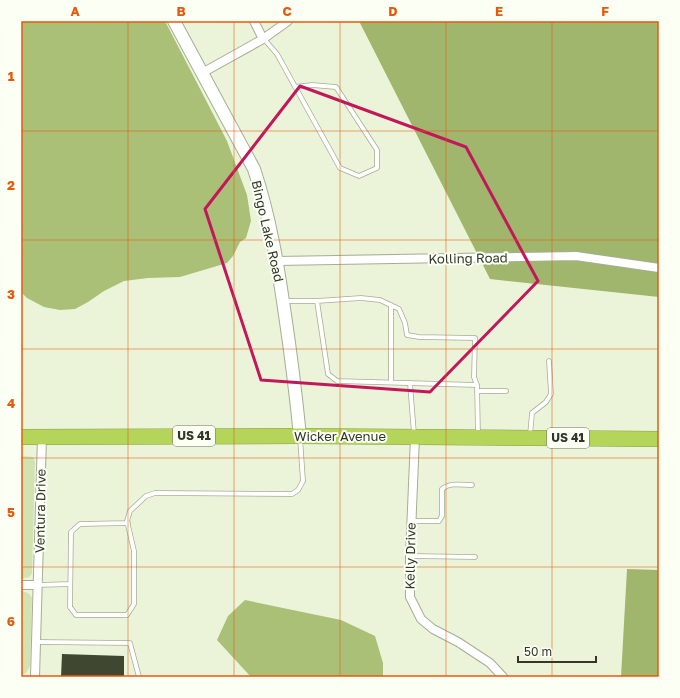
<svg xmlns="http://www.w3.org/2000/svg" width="680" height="698" viewBox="0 0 680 698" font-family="'Golos Text',sans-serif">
<rect width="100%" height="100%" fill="#ebf4d9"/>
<path fill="#d2e2b0" d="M21,456L33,457L35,462L32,573C30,578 26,578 21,578Z
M21,591C26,592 30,593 32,598L30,666L26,673L21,675Z"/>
<path fill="#a0b66c" d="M359,21H659V297L490,279Z
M627,569L659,570V677H621Z"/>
<path fill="#aac076" d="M21,21H165L227,141L247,195L251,221L246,238L240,242L233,256L227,263L180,277L148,278L124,281L104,291L88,302L75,309L60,310L44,307L27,298L21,292Z
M245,600L341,620L375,636L383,663V677H251L217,640L228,616Z"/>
<path fill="#404731" d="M62,654L124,656V677H61Z"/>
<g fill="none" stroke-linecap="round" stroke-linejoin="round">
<defs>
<path id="lane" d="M264,39L277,54L340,168L359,176L377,168V150L336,87L312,85L295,87
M284,301H317L328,374L337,381L477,385L478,435
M317,301L361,298L380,300L399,309L405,323L407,335L419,337L475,338L474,377L477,385
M391,305V382
M410,383L414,434
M477,391H506
M530,435L532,413L546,402L551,394L549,361
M411,521H439L442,516V489C450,482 462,485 472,485
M128,523L80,524L71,532L70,607L76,615H127L134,604V551L127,521L130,511L146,496L155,493L292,494L298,490L303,481L300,438
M410,556L475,557
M38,585L70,584
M37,642L130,643L139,677"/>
<path id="street" d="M254,21L263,39
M202,73L263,39L288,21
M277,261L576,256L659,268
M415,437L410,556V597L421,619L433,629L458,642L490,663L503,677
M21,585H38
M35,677L42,437"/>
<path id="secondary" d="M174,21L254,169C270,217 278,266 285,315C291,355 296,396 300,436"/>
<path id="highway" d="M21,437L300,436L659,439"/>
</defs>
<use href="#lane" stroke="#a5ae94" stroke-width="5.5"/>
<use href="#street" stroke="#a5ae94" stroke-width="10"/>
<use href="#secondary" stroke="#a5ae94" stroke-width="14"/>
<use href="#highway" stroke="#879d4a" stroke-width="16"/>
<use href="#lane" stroke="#fff" stroke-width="4"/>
<use href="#street" stroke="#fff" stroke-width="8"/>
<use href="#secondary" stroke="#fff" stroke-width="12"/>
<use href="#highway" stroke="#b5d55a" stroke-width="15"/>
</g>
<path fill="none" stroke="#c2185b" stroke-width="3" stroke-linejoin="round" d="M300,86L466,147L538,281L430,392L261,380L205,209Z"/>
<path fill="none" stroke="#e8590c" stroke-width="1" stroke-opacity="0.55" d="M128,21V677M234,21V677M340,21V677M446,21V677M552,21V677M21,131H659M21,240H659M21,349H659M21,458H659M21,567H659"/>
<g text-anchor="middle" stroke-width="4" stroke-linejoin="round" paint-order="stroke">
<g fill="#fbfff4" stroke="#6e7267" stroke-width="1">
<rect x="173" y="426" width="42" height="20" rx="3"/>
<rect x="547" y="428" width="42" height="20" rx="3"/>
</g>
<g font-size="12" font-weight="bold" fill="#32362b">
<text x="194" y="440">US 41</text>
<text x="568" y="442">US 41</text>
</g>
<g font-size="13" fill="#32362b" stroke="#fbfff4">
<text transform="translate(268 231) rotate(77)" y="5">Bingo Lake Road</text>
<text transform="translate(468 258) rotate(-1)" y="5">Kolling Road</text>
<text x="340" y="441">Wicker Avenue</text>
<text transform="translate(40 511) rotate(-89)" y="5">Ventura Drive</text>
<text transform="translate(410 556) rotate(-89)" y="5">Kelly Drive</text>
</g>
</g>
<rect width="680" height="698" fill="none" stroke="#fbfff4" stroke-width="44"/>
<path d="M518 656v6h78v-6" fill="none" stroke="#32362b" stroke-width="2"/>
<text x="524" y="656" font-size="12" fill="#32362b" stroke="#fbfff4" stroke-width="3" paint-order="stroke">50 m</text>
<rect x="22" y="22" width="636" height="654" fill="none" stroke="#e8590c" stroke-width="1.5"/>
<g font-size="13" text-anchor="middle" font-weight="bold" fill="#e8590c">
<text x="75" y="16">A</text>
<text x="181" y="16">B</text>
<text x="287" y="16">C</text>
<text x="393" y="16">D</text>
<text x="499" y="16">E</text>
<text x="605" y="16">F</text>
<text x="11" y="81">1</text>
<text x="11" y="190">2</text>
<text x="11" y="299">3</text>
<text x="11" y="408">4</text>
<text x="11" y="517">5</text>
<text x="11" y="626">6</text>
</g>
</svg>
